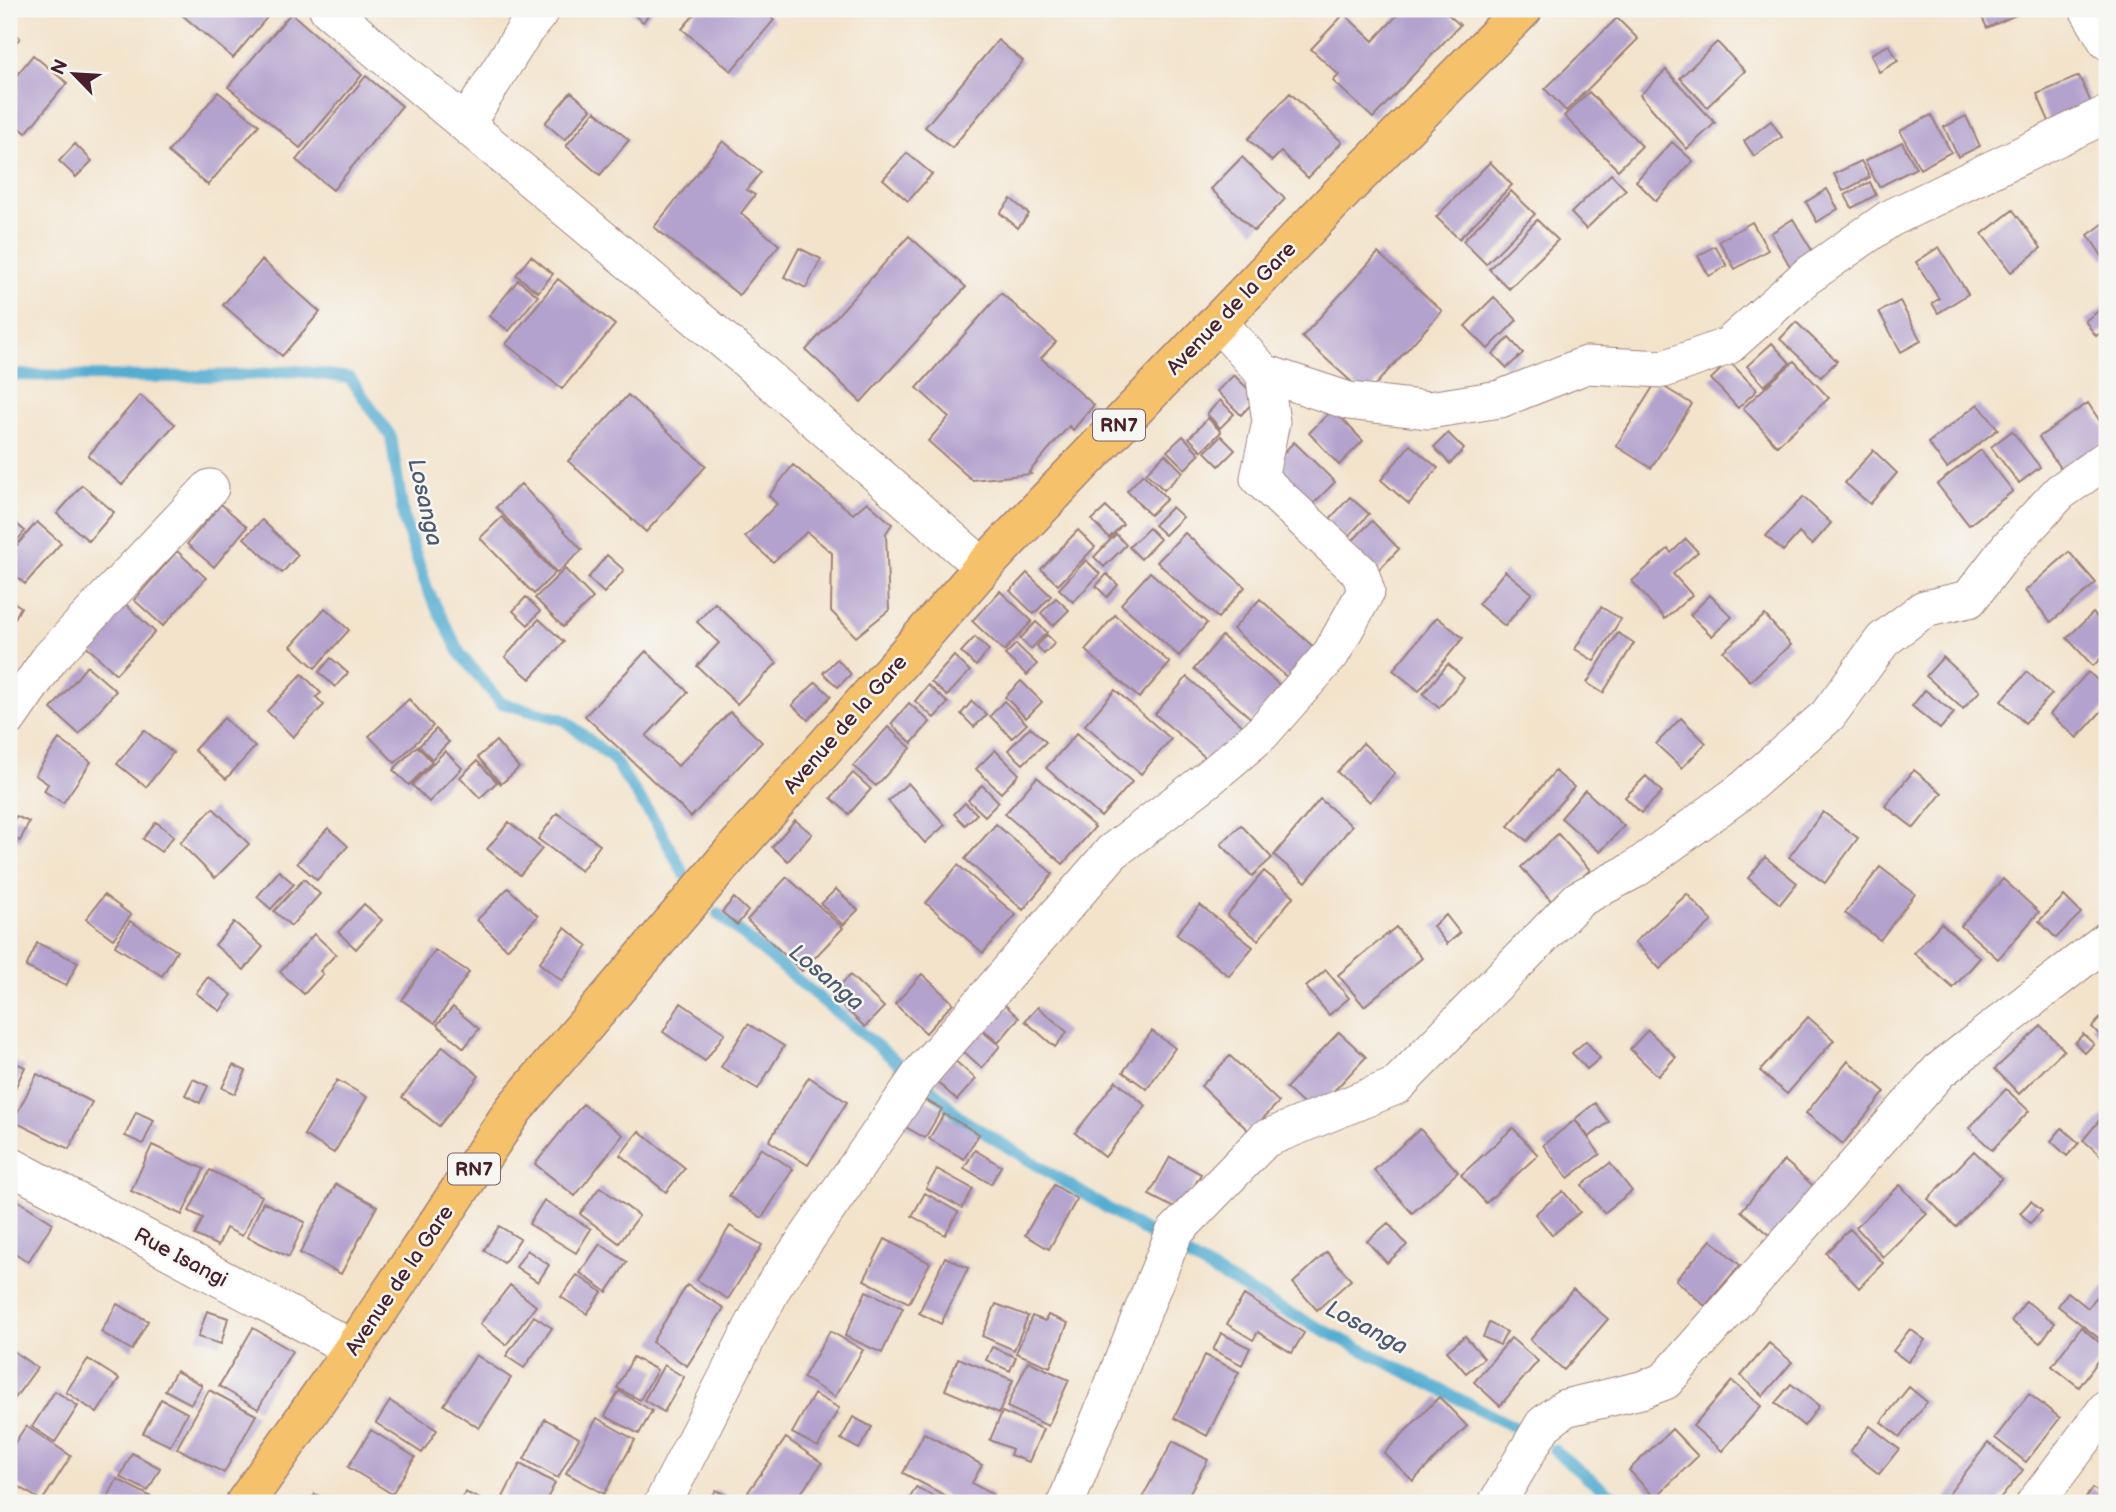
<svg xmlns="http://www.w3.org/2000/svg" width="2116" height="1512" viewBox="0 0 2116 1512" font-family="'Balsamiq Sans',sans-serif">
<rect width="100%" height="100%" fill="#f6f6f2"/>
<filter id="ink" filterUnits="userSpaceOnUse"><feTurbulence type="fractalNoise" baseFrequency=".0143" numOctaves="2"/><feDisplacementMap in="SourceGraphic" scale="14" xChannelSelector="R" yChannelSelector="G"/><feConvolveMatrix kernelMatrix="1 2 1 2 8 2 1 2 1" color-interpolation-filters="sRGB"/></filter>
<filter id="wash" filterUnits="userSpaceOnUse"><feTurbulence type="fractalNoise" baseFrequency=".00686" numOctaves="4" result="noise"/><feDisplacementMap in="SourceGraphic" scale="28" xChannelSelector="R" yChannelSelector="G"/><feGaussianBlur stdDeviation="1.57" result="paint"/><feColorMatrix in="noise" values="0 0 0 0 0 0 0 0 0 0 0 0 0 0 0 0 0 1.4 0 .05"/><feComposite in="paint" operator="in"/></filter>
<g filter="url(#wash)">
<rect width="100%" height="100%" fill="#f3e3cb"/>
<g fill="none" stroke-linecap="round" stroke-linejoin="round">
<path stroke="#55add2" stroke-width="12" d="M9,375L158,377L246,375L297,371L350,378L391,437L404,520L428,591L461,655L501,703L564,720L613,759L658,826L684,874
M718,914L910,1073
M929,1086L962,1119L1156,1238
M1187,1256L1270,1303L1528,1434
M1554,1450L1605,1491L1626,1503"/>
</g>
<g id="blocks">
<path fill="#b3a2cd" d="M175,9H274L233,58Z
M627,9H653L643,22Z
M699,9H762L774,20L731,71L682,29Z
M1403,9H1442L1460,25L1373,118L1333,81L1339,75L1311,49L1344,14L1373,41Z
M1978,9H2029L1987,28Z
M291,13L362,75L300,148L228,87Z
M1617,18L1638,39L1566,111L1545,89Z
M9,27L20,38L9,50Z
M998,40L1023,61L952,148L925,127Z
M1717,42L1745,71L1707,107L1680,78Z
M1889,45L1898,61L1879,72L1871,54Z
M33,55L67,83L26,133L9,119V85Z
M1666,70L1715,123L1687,149L1640,95Z
M366,76L402,106L333,190L296,160Z
M2079,76L2098,118L2056,137L2037,94Z
M218,92L259,125L208,185L168,152Z
M571,92L591,109L565,140L545,123Z
M1589,92L1642,146L1618,170L1564,116Z
M1290,93L1342,142L1308,178L1281,152L1272,161L1248,139Z
M595,111L629,140L600,175L566,146Z
M1931,115L1951,152L1920,169L1900,131Z
M1966,116L1980,146L1958,157L1944,127Z
M1771,121L1782,137L1754,156L1744,141Z
M723,141L761,172L747,190L755,195L741,213L779,245L739,295L654,227Z
M1672,142L1693,161L1656,201L1636,181Z
M1902,142L1916,168L1879,187L1865,161Z
M75,144L92,161L76,177L59,161Z
M907,153L932,174L908,201L883,179Z
M1242,157L1285,199L1254,231L1211,189Z
M1861,161L1870,177L1843,191L1834,174Z
M1490,162L1512,185L1459,239L1436,217Z
M1611,174L1626,190L1586,229L1571,213Z
M1870,182L1876,195L1852,208L1845,195Z
M1827,189L1838,209L1817,222L1806,202Z
M1511,191L1535,214L1486,264L1463,241Z
M1011,199L1029,214L1018,228L1000,213Z
M2013,210L2041,248L2011,272L1982,234Z
M1793,219L1814,254L1791,268L1771,233Z
M1537,220L1558,240L1509,289L1489,269Z
M2107,221V257L2104,259L2088,235Z
M1752,222L1768,250L1735,269L1719,241Z
M909,236L966,287L861,402L806,350Z
M1715,246L1727,266L1709,276L1698,256Z
M1939,247L1968,294L1938,313L1932,303L1939,299L1916,262Z
M799,248L821,259L806,288L784,277Z
M1378,253L1442,311L1366,395L1302,337Z
M531,256L553,274L538,292L516,275Z
M262,260L320,312L282,356L223,305Z
M558,279L615,325L562,389L506,344Z
M518,280L538,296L509,331L489,316Z
M1001,293L1056,342L1041,358L1094,405L1073,430L1069,426L1029,472L1031,474L972,480L928,441L949,417L917,388Z
M1494,297L1517,320L1488,349L1465,326Z
M1900,301L1921,341L1901,352L1879,312Z
M2107,305V328L2096,336L2085,321Z
M1796,322L1837,361L1821,377L1780,339Z
M1509,338L1523,353L1507,368L1493,354Z
M1772,343L1790,363L1764,386L1747,366Z
M1729,361L1757,390L1738,408L1711,379Z
M1794,361L1829,398L1777,446L1743,408Z
M1234,375L1257,398L1241,415L1217,391Z
M1656,382L1692,404L1651,468L1616,446Z
M140,395L175,424L122,485L88,456Z
M628,395L706,466L646,532L568,461Z
M1220,400L1234,414L1220,428L1207,414Z
M2088,403L2107,432V440L2062,471L2039,437Z
M1978,404L1998,429L1947,468L1928,443Z
M1333,409L1363,441L1339,465L1309,433Z
M1208,418L1221,432L1202,451L1189,438Z
M2012,431L2040,467L2019,483L1991,447Z
M1448,433L1464,449L1450,464L1434,447Z
M1183,436L1200,454L1185,469L1167,451Z
M1221,436L1235,450L1219,466L1205,452Z
M1294,442L1335,482L1307,510L1267,470Z
M1410,445L1438,468L1409,504L1381,480Z
M1873,450L1897,473L1870,504L1845,483Z
M1981,450L2013,491L1969,525L1937,484Z
M1165,454L1183,472L1164,490L1146,473Z
M793,465L853,514L867,502L892,524L886,533L889,610L856,637L831,611L832,553L807,532L773,562L745,537L777,504L769,496Z
M1143,474L1167,499L1150,515L1127,491Z
M521,484L582,550L557,573L496,507Z
M82,485L114,512L89,541L57,514Z
M1350,497L1369,514L1345,540L1326,523Z
M1803,497L1831,523L1812,545L1799,533L1783,551L1766,536Z
M221,504L247,527L214,567L187,544Z
M1106,507L1123,524L1109,538L1092,520Z
M1172,507L1183,517L1165,535L1154,525Z
M502,517L555,573L534,594L480,538Z
M9,518L25,531L9,550Z
M262,520L298,555L282,573L244,538Z
M1372,521L1399,549L1377,572L1349,544Z
M37,522L61,543L25,584L9,570V554Z
M1149,528L1160,539L1141,559L1129,547Z
M1078,530L1095,547L1058,585L1041,569Z
M1185,533L1245,587L1218,618L1157,562Z
M1116,534L1126,545L1104,567L1094,557Z
M1686,539L1698,552L1673,574L1692,595L1665,619L1632,581L1668,549L1671,553Z
M177,551L206,578L163,626L134,600Z
M2069,552L2096,583L2051,622L2025,591Z
M607,555L624,570L604,593L588,578Z
M1086,560L1100,574L1073,602L1059,589Z
M565,569L593,598L563,627L535,598Z
M1505,571L1532,593L1505,626L1478,604Z
M1150,572L1207,623L1179,656L1121,604Z
M1027,573L1051,596L1034,614L1010,591Z
M1107,574L1118,585L1107,597L1096,586Z
M1000,591L1032,621L1004,651L972,621Z
M1710,595L1732,617L1712,636L1690,615Z
M526,597L540,611L528,625L513,611Z
M1056,598L1069,610L1053,626L1041,613Z
M9,599L21,607L9,629Z
M1260,599L1317,650L1290,680L1233,629Z
M124,603L155,632L116,674L85,645Z
M715,603L777,663L737,704L697,666L719,643L697,622Z
M1601,607L1621,619L1594,661L1575,649Z
M325,608L349,630L315,668L291,646Z
M2093,613L2107,628V652L2093,666L2067,638Z
M1115,615L1170,663L1139,698L1085,650Z
M1765,615L1791,645L1750,681L1723,651Z
M1437,617L1463,638L1419,691L1393,670Z
M539,619L564,642L530,679L505,657Z
M1036,622L1047,632L1031,649L1020,639Z
M1618,633L1634,643L1603,693L1587,683Z
M1047,635L1055,643L1044,654L1037,646Z
M1222,636L1282,687L1253,720L1194,669Z
M975,637L989,650L976,666L961,652Z
M1016,644L1037,664L1027,675L1005,655Z
M646,651L688,692L646,736L678,766L730,712L762,742L691,817L585,716Z
M954,656L970,671L947,696L931,682Z
M1943,657L1980,691L1963,709L1926,676Z
M331,658L348,673L335,687L319,672Z
M837,659L851,674L838,687L823,673Z
M1448,664L1464,678L1439,708L1423,694Z
M87,666L116,691L79,734L51,709Z
M2027,672L2052,694L2025,723L2001,701Z
M2088,672L2107,688V705L2077,738L2050,714Z
M302,674L321,693L316,697L324,705L293,737L267,711Z
M1187,677L1244,727L1213,764L1155,714Z
M1021,681L1042,702L1026,718L1005,697Z
M816,682L831,696L808,720L792,705Z
M928,685L948,703L934,718L915,701Z
M1115,690L1171,739L1141,774L1085,725Z
M1925,690L1954,713L1940,729L1912,706Z
M409,699L433,726L395,763L369,736Z
M972,701L987,715L974,727L961,714Z
M1004,701L1027,724L1012,738L990,716Z
M909,703L930,722L912,743L891,724Z
M224,718L255,747L226,779L194,750Z
M1681,718L1706,743L1682,768L1656,744Z
M888,727L911,748L876,786L853,766Z
M1030,727L1046,742L1023,764L1008,750Z
M436,729L449,742L432,759L419,746Z
M144,730L173,753L146,787L117,764Z
M1077,733L1132,782L1101,817L1046,768Z
M59,739L91,762L63,803L44,791L48,784L35,775Z
M496,741L519,768L501,784L478,757Z
M1363,743L1395,773L1370,802L1337,772Z
M417,746L432,762L409,785L393,770Z
M995,750L1019,774L1001,793L976,769Z
M445,751L462,768L429,802L412,785Z
M477,761L497,782L480,798L460,777Z
M1914,770L1942,793L1914,828L1885,806Z
M1555,771L1574,787L1527,841L1508,826Z
M853,773L871,789L849,814L831,798Z
M1646,776L1662,792L1641,813L1625,797Z
M1037,777L1095,827L1063,864L1005,814Z
M908,783L945,825L925,843L888,801Z
M982,785L999,802L985,816L968,800Z
M1585,790L1624,826L1600,852L1561,818Z
M1320,799L1352,826L1306,882L1274,855Z
M965,803L977,814L965,825L954,814Z
M213,808L249,844L215,878L180,843Z
M1823,812L1858,838L1825,883L1789,857Z
M557,813L600,845L581,871L538,839Z
M16,816L29,822L20,841L9,835V830Z
M795,820L812,834L788,861L772,847Z
M156,822L174,836L161,852L143,839Z
M509,822L542,849L520,875L487,849Z
M996,824L1053,874L1023,910L965,859Z
M1241,825L1272,858L1252,876L1221,844Z
M328,828L348,846L317,880L297,863Z
M1558,834L1590,870L1553,903L1521,867Z
M9,839L17,843L9,861Z
M1765,857L1797,883L1780,904L1748,878Z
M958,865L1016,915L983,953L926,903Z
M1880,867L1915,894L1880,940L1845,913Z
M279,871L294,884L271,909L257,897Z
M1264,871L1294,896L1258,940L1227,915Z
M787,877L843,928L802,971L747,920Z
M304,879L320,894L291,926L274,911Z
M2003,879L2039,912L1998,959L1961,926Z
M508,888L538,916L507,949L477,920Z
M836,889L858,910L843,925L821,904Z
M1687,894L1712,921L1660,969L1635,942Z
M104,895L131,915L113,939L86,919Z
M2064,896L2081,913L2056,938L2039,921Z
M734,898L748,911L737,925L722,912Z
M364,904L382,920L356,949L338,932Z
M1200,905L1253,947L1229,976L1176,934Z
M1446,915L1460,933L1447,944L1433,926Z
M130,921L177,951L162,976L115,946Z
M234,922L263,947L244,970L215,945Z
M1941,923L1980,958L1953,988L1914,953Z
M1396,927L1422,958L1364,1006L1338,975Z
M565,928L588,946L562,981L539,963Z
M314,934L336,954L320,971L323,974L304,994L280,972Z
M37,943L78,962L66,986L26,967Z
M435,950L469,972L435,1023L402,1000Z
M1326,970L1349,998L1329,1015L1306,987Z
M922,974L953,1003L926,1033L895,1004Z
M850,975L884,1007L865,1027L831,995Z
M208,977L232,995L220,1011L196,993Z
M1002,1002L1019,1018L998,1043L981,1027Z
M681,1003L725,1033L705,1061L663,1032Z
M453,1007L479,1029L464,1048L437,1025Z
M1038,1007L1067,1032L1055,1047L1025,1021Z
M2107,1011V1043L2092,1027Z
M1808,1017L1834,1040L1787,1094L1760,1071Z
M748,1024L784,1046L758,1089L721,1067Z
M2041,1026L2064,1050L2019,1094L1995,1069Z
M981,1030L1000,1046L982,1068L962,1050Z
M1648,1030L1676,1057L1658,1076L1630,1049Z
M1152,1031L1175,1048L1147,1089L1123,1072Z
M1339,1032L1366,1057L1313,1113L1286,1088Z
M2083,1034L2094,1044L2085,1053L2075,1043Z
M1586,1041L1600,1058L1587,1069L1572,1053Z
M443,1046L479,1076L439,1126L402,1097Z
M1230,1056L1279,1102L1250,1132L1201,1086Z
M953,1059L976,1079L957,1100L935,1080Z
M9,1060L25,1067L9,1101Z
M1848,1061L1885,1092L1843,1144L1806,1113Z
M233,1065L246,1071L235,1094L222,1088Z
M37,1074L92,1102L69,1149L13,1121Z
M809,1077L847,1102L808,1165L769,1141Z
M193,1079L208,1086L200,1103L185,1095Z
M337,1080L367,1097L334,1153L304,1135Z
M1116,1081L1146,1106L1105,1157L1075,1133Z
M2006,1089L2029,1111L1992,1150L1969,1128Z
M920,1097L942,1109L925,1138L904,1126Z
M1595,1103L1609,1122L1589,1137L1575,1119Z
M583,1104L623,1135L575,1196L535,1164Z
M2107,1111V1161L2083,1140Z
M136,1112L154,1120L143,1144L125,1136Z
M944,1114L979,1134L964,1159L929,1139Z
M1575,1120L1600,1154L1568,1178L1543,1145Z
M1513,1128L1538,1155L1486,1203L1461,1175Z
M2062,1128L2079,1143L2067,1156L2051,1141Z
M1420,1129L1458,1172L1412,1213L1374,1170Z
M639,1131L685,1168L666,1192L620,1155Z
M152,1145L204,1169L182,1215L131,1191Z
M761,1148L793,1169L762,1218L729,1196Z
M975,1150L1001,1166L991,1184L964,1168Z
M1974,1151L2002,1178L1956,1227L1928,1199Z
M1170,1157L1201,1174L1180,1211L1149,1195Z
M1784,1160L1818,1190L1776,1240L1741,1211Z
M1610,1163L1632,1191L1604,1213L1582,1185Z
M937,1169L973,1189L962,1208L926,1188Z
M210,1170L262,1196L242,1236L226,1228L218,1246L195,1235L203,1218L189,1211Z
M336,1184L377,1206L341,1274L300,1253Z
M1054,1185L1077,1199L1049,1249L1025,1235Z
M1900,1185L1927,1214L1883,1257L1856,1227Z
M600,1187L639,1216L619,1243L580,1214Z
M1563,1191L1580,1212L1552,1235L1535,1214Z
M925,1193L958,1212L945,1235L912,1216Z
M9,1195L53,1223L28,1262L9,1249Z
M544,1200L591,1229L576,1253L529,1224Z
M2031,1201L2042,1211L2030,1223L2020,1213Z
M263,1202L305,1222L289,1257L247,1237Z
M1388,1223L1407,1245L1387,1263L1367,1241Z
M499,1226L520,1239L504,1263L484,1250Z
M730,1226L762,1245L728,1299L697,1280Z
M1850,1229L1883,1263L1859,1288L1826,1253Z
M885,1239L930,1263L909,1303L864,1280Z
M1711,1240L1740,1265L1705,1306L1676,1280Z
M600,1244L627,1262L607,1292L580,1273Z
M527,1250L549,1265L538,1282L516,1267Z
M1327,1252L1351,1280L1317,1310L1293,1283Z
M945,1257L968,1268L941,1324L919,1313Z
M577,1275L602,1292L587,1314L561,1297Z
M2107,1283V1343L2106,1344L2058,1306L2068,1292L2088,1308Z
M510,1285L536,1306L506,1345L480,1324Z
M687,1285L724,1308L687,1366L652,1342Z
M1573,1289L1608,1319L1564,1370L1530,1340Z
M866,1291L903,1308L882,1353L845,1336Z
M1244,1295L1304,1333L1292,1353L1258,1332L1253,1340L1227,1324Z
M2026,1301L2055,1323L2040,1343L2011,1321Z
M117,1304L148,1321L132,1350L101,1332Z
M996,1304L1028,1316L1014,1350L982,1336Z
M207,1311L228,1318L221,1344L198,1337Z
M1048,1315L1068,1323L1050,1367L1016,1353L1032,1316L1045,1321Z
M534,1316L552,1328L524,1368L506,1356Z
M1489,1323L1507,1332L1500,1345L1483,1337Z
M2081,1327L2107,1349L2079,1387L2052,1366Z
M253,1328L292,1351L258,1409L219,1386Z
M1910,1329L1925,1340L1908,1362L1893,1351Z
M830,1331L863,1350L835,1397L803,1378Z
M1221,1333L1250,1348L1242,1365L1213,1350Z
M1465,1336L1484,1358L1466,1373L1447,1351Z
M1511,1338L1538,1361L1500,1406L1474,1382Z
M1769,1343L1792,1362L1763,1396L1741,1376Z
M992,1347L1016,1357L1010,1371L986,1360Z
M9,1348L37,1368L12,1402L9,1399Z
M476,1355L511,1378L479,1428L444,1405Z
M1205,1355L1239,1372L1207,1436L1174,1418Z
M633,1357L657,1370L640,1400L617,1388Z
M958,1358L1013,1380L999,1413L945,1390Z
M88,1359L119,1379L97,1413L66,1392Z
M1028,1361L1069,1380L1048,1426L1007,1407Z
M664,1365L684,1377L664,1412L644,1400Z
M176,1371L202,1385L191,1404L165,1390Z
M1732,1381L1761,1406L1722,1451L1693,1426Z
M1791,1384L1819,1406L1804,1426L1775,1403Z
M1909,1387L1927,1402L1900,1437L1881,1422Z
M209,1390L256,1415L224,1473L177,1448Z
M55,1391L78,1406L55,1442L32,1427Z
M619,1391L652,1411L639,1434L605,1416Z
M814,1394L839,1408L818,1447L792,1433Z
M2029,1394L2060,1418L2026,1462L1995,1438Z
M1439,1397L1467,1426L1413,1481L1384,1453Z
M161,1399L187,1413L170,1446L143,1433Z
M390,1401L437,1430L422,1453L376,1423Z
M1002,1412L1043,1429L1029,1462L1010,1455L1012,1449L990,1440Z
M853,1417L872,1427L859,1449L841,1439Z
M597,1418L635,1440L604,1494L566,1473Z
M545,1419L579,1438L558,1478L524,1459Z
M26,1426L71,1456L42,1501L9,1480V1451Z
M1870,1426L1899,1449L1879,1474L1850,1451Z
M1672,1429L1698,1456L1655,1498L1629,1470Z
M371,1430L415,1457L392,1494L348,1467Z
M924,1433L982,1465L972,1483L993,1495L989,1503H959L903,1473Z
M786,1438L822,1463L794,1503H764L748,1492Z
M1173,1441L1208,1460L1184,1503H1156L1143,1496Z
M1988,1443L2023,1470L1997,1503H1942Z
M132,1453L160,1468L148,1491L120,1477Z
M520,1464L555,1483L545,1503H515L503,1497Z
M117,1479L163,1503H105Z
M916,1487L946,1503H907Z
M2092,1488L2107,1497V1503H2083Z
M716,1490L740,1503H708Z
M465,1492L482,1500L480,1503H459Z
M315,1494L333,1503H310Z"/>
</g>
</g>
<g filter="url(#ink)">
<use href="#blocks" fill-opacity="0" stroke="#9e817b" stroke-width="2"/>
<g fill="none" stroke-linecap="round" stroke-linejoin="round">
<defs>
<path id="minor" d="M328,9L747,360L983,567
M2088,9L2107,41
M466,124L525,30L542,9
M1218,322L1264,373L1349,401L1429,410L1500,399L1586,365L1664,369L1728,346L1806,277L1889,219L2107,114
M9,717L50,658L210,488
M9,1165L353,1349
M663,1503L773,1287L922,1072L1112,852L1208,779L1261,734L1331,654L1366,591L1360,572L1259,478L1271,422L1264,373
M1066,1503L1174,1233L1265,1139L1396,1086L1579,899L1634,870L1743,790L1828,715L1883,640L1924,609L1969,599L2009,547L2060,492L2107,459
M1497,1503L1543,1425L1565,1408L1641,1390L1665,1381L1939,1071L2107,940
M2035,1503L2107,1408"/>
<path id="primary" d="M245,1503L353,1349L514,1109L730,855L983,567L1348,186L1523,9"/>
</defs>
<use href="#minor" stroke="#9e817b" stroke-width="39"/>
<use href="#primary" stroke="#9e817b" stroke-width="41"/>
<use href="#minor" stroke="#fff" stroke-width="37"/>
<use href="#primary" stroke="#f5c16b" stroke-width="38"/>
</g>
</g>
<g text-anchor="middle" stroke-width="5" stroke-linejoin="round" paint-order="stroke">
<g fill="#f6f6f2" stroke="#7e6067" stroke-width="2">
<rect x="1093" y="409.5" width="52" height="31" rx="5"/>
<rect x="448" y="1153.5" width="52" height="31" rx="5"/>
</g>
<g font-size="19" font-weight="bold" fill="#4a1f2b">
<text x="1119" y="432">RN7</text>
<text x="474" y="1176">RN7</text>
</g>
<g font-size="21" fill="#4a1f2b" stroke="#f6f6f2">
<text transform="translate(1231 308) rotate(-46)" y="7">Avenue de la Gare</text>
<text transform="translate(845 724) rotate(-49)" y="7">Avenue de la Gare</text>
<text transform="translate(181 1257) rotate(28)" y="7">Rue Isangi</text>
<text transform="translate(399 1280) rotate(-56)" y="7">Avenue de la Gare</text>
</g>
<g font-size="23" font-style="italic" fill="#4e586e" stroke="#f6f6f2">
<text transform="translate(426 502) rotate(77)" y="8">Losanga</text>
<text transform="translate(827 977) rotate(40)" y="8">Losanga</text>
<text transform="translate(1367 1327) rotate(28)" y="8">Losanga</text>
</g>
</g>
<rect width="2116" height="1512" fill="none" stroke="#f6f6f2" stroke-width="35"/>
<g transform="translate(74 74) rotate(295)" stroke="#f6f6f2" stroke-width="5" paint-order="stroke">
<path d="M0-5L12 26L0 18L-12 26Z" fill="#4a1f2b"/>
<text y="-10" font-size="19" font-weight="bold" text-anchor="middle" fill="#4a1f2b">N</text>
</g>
</svg>
